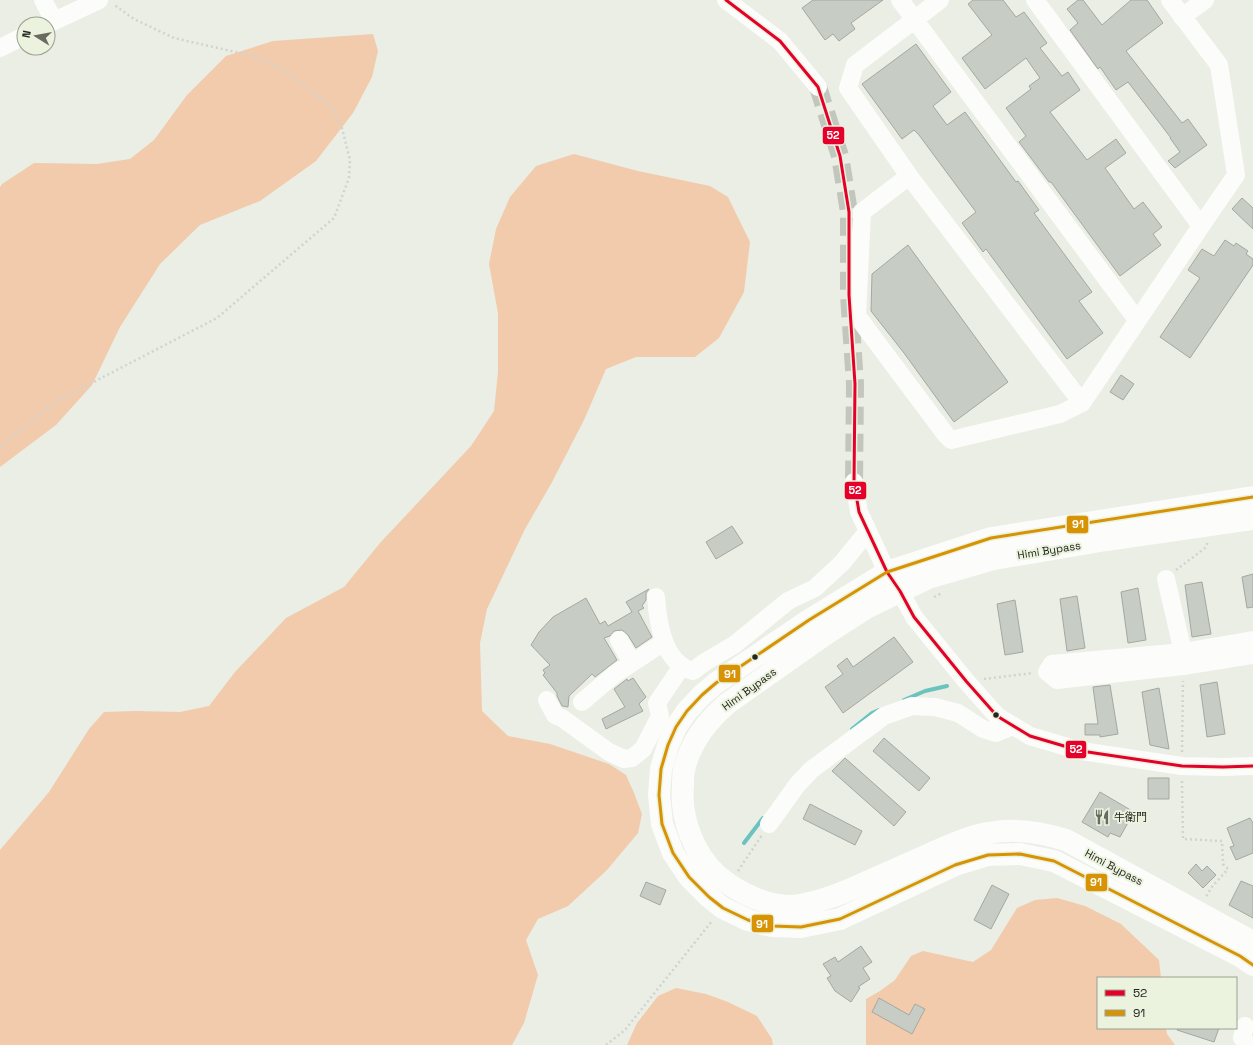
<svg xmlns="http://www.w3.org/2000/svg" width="1253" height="1045" viewBox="0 0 1253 1045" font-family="'Space Grotesk','Noto Sans JP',sans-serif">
<rect width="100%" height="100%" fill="#eaeee4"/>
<path fill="#f1cbac" d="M373,34L378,51L372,77L353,113L316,161L260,201L200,225L160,264L120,327L92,385L56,425L0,467V187L2,184L34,163L97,164L130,159L154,140L187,95L226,56L273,41Z
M574,154L638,171L710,186L728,197L750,242L744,292L719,338L695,357H636L606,369L584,420L551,484L525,529L487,609L480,643L482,711L508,736L550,744L609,764L626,775L634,793L642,814L638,833L607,870L568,906L538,919L526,940L538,975L524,1023L512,1045H0V850L49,792L89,729L104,712L136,711L180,712L209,706L235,672L286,618L344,587L380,543L471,446L494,411L498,372V313L489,264L496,229L510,197L536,166Z
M1057,898L1085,906L1121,924L1159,960L1161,978H1098V1028H1166L1167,1034L1175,1045H866V999L880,991L895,980L911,956L923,951L973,962L991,950L1017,908L1035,900Z
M676,988L706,994L728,1002L757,1016L772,1039L773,1045H627L637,1023L658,996Z"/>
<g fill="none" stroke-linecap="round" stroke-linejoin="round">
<path stroke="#6bc3c0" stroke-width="4" d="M904,700L925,691L947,686
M852,729L872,713L879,710
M744,843L763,818"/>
</g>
<path fill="#c7ccc5" stroke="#a3a9a2" d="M813,0H883L851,23L855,29L839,41L833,34L825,40L802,8Z
M973,0H1003L1016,17L1024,12L1047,43L1040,48L1062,76L1068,72L1080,90L1050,112L1087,160L1116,139L1126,153L1105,168L1134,209L1143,202L1162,227L1153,234L1161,245L1120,276L1051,182H1049L1019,142L1026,136L1006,108L1031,89L1029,86L1040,78L1026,58L985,89L962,58L992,35L968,4Z
M1078,0H1083L1102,25L1131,0H1147L1163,23L1126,51L1182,123L1188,119L1207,145L1175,168L1168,161L1180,152L1170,138H1171L1128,82L1116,90L1100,67L1098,69L1070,30L1078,23L1067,9Z
M916,44L951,92L933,106L947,125L965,112L1016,182L1018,181L1039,210L1034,213L1092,292L1079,301L1103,333L1067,359L986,249L983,252L962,223L976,212L919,135L914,130L902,139L862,84Z
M1242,198L1253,208V229L1232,209Z
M1225,240L1234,246L1236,243L1248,251L1246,254L1253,259V265L1190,358L1160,337L1200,278L1188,270L1202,249L1214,256Z
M908,245L1008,382L954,422L904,353L871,311L872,274Z
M1121,375L1134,384L1123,400L1110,392Z
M732,526L743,543L716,559L706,542Z
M1253,574V607L1247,608L1242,577Z
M1202,582L1211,634L1192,637L1185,585Z
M1138,588L1146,640L1128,643L1121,592Z
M649,589L646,593V600L642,606L644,608L638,611L652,637L636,648L628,635L622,630L614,631L610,636L604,638L617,660L595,677L592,674L569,696L568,707L562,706L557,696V693L543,675L545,673L543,670L550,665L531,645L539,632L553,617L586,598L600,624L605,621L608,626L632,612L626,602Z
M1077,596L1085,648L1067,651L1060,599Z
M1015,600L1023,652L1005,655L997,604Z
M894,637L913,662L843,713L825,687L843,674L837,666L847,658L853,667Z
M633,678L646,697L639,704L643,711L606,729L602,719L625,707L614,689L627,679L628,681Z
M1217,682L1225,734L1207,737L1200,685Z
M1110,685L1118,734L1100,737V735H1085V724H1098L1093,687Z
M1159,688L1169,749L1150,745L1142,692Z
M884,738L930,778L919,791L873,751Z
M845,758L906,812L894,826L832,771Z
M1148,778H1169V799H1148Z
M1100,792L1134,812L1120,837L1110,833L1108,837L1082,822Z
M810,804L862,831L855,845L803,819Z
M1250,818L1253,823V853L1236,860L1230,847L1234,846L1227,828Z
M1196,864L1202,871L1207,866L1216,875L1203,888L1188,873Z
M1241,881L1253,886V918L1229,905Z
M646,882L666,890L660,905L640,896Z
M992,885L1009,894L991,929L974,920Z
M861,946L872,962L863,968L870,979L858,987L860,988L851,1002L835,991L827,978L831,976L823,964L835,957L838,962Z
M879,998L909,1015L915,1004L925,1009L912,1034L872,1012Z
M1178,1028H1219L1214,1042L1177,1030Z"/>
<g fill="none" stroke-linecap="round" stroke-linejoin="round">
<path stroke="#c2c6bc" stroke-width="18" stroke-dasharray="18 9" stroke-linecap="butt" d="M818,87L840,156L849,212V295L855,384L854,482"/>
<path stroke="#d2d3d0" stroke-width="2.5" stroke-dasharray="2 3" stroke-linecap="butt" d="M0,447L57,401L217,318L334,218L349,178L350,160L342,128L333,109L306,85L285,71L253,56L174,38L134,19L113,4
M1176,570L1205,548L1208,542
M934,597L942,593
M984,679L1033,673
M1182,752L1183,681
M1182,781L1183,839L1222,841L1223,864L1228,869L1211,888L1206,897
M738,871L762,835
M606,1045L625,1030L712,921"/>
<path stroke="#fcfcfb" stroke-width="18" d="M43,0L54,21
M726,0L780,41L818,87
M900,0L1137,320
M940,0L855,65L848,88L909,176L1082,403
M1035,0L1201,226
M1182,17L1205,0
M48,24L99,0
M0,48L24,36
M909,176L862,212L857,316L946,435L951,440L1060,414L1082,403L1201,226L1236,175L1219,65L1170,0
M854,482L859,512L887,572L900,591L914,617L966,681L997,716L1030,736L1081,751L1182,766L1223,767L1253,766
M1166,579L1183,652V663
M656,597C658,623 663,663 693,671L705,662L734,645L788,601L815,588L842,563L868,531
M619,640L632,663
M1253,640L1183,652L1052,664L1047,672L1057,680L1183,666L1253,655
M547,700L555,715L562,718L609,752L624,759L632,758L643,749L660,716L657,703L682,666
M582,702L615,674L664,642
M769,824L797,785L811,770L884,716L912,706L935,707L958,713L983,729L996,733L1013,726
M1245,1026L1242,1038L1248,1045"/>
<path stroke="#fcfcfb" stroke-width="22" d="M1253,497L991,538L887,572L809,620L716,683L702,695L687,711L676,727L668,745L661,769L659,795L662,824L673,853L689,877L709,897L723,908L748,920L759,923L772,926L801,927L840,919L955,865L988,855L1020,854L1054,861L1240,956L1253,965
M1253,519L1106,540L994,559L928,578L868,607L826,634L728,703C708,720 690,743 684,770C683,775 683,780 683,785C680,817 693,853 717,875C738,893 772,910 800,905C825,901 848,891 871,880C891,871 912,862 932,853C950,845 969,836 989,833C1015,828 1041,832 1066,840L1253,942"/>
<defs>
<path id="bus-1" d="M726,0L780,41L818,87L840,156L849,212V295L855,384L854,482L859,512L887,572L900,591L914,617L966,681L997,716L1030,736L1081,751L1182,766L1223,767L1253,766"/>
<path id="bus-2" d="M1253,497L991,538L887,572L809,620L716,683L702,695L687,711L676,727L668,745L661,769L659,795L662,824L673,853L689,877L709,897L723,908L748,920L759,923L772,926L801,927L840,919L955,865L988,855L1020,854L1054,861L1240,956L1253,965"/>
</defs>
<use href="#bus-1" stroke="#ebf3df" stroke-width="6"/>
<use href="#bus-2" stroke="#ebf3df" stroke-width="6"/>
<use href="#bus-1" stroke="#e4002b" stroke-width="3"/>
<use href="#bus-2" stroke="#d79304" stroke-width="3"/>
</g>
<defs>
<symbol id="restaurant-bare" viewBox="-9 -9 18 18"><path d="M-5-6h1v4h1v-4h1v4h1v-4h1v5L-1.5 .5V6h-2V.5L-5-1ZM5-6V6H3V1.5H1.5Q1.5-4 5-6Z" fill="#696b63" stroke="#ebf3df" stroke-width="2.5" paint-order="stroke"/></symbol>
</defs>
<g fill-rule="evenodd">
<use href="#restaurant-bare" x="1091" y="806" width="22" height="22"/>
</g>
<g fill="#23251e" stroke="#ebf3df" stroke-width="1.5">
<circle cx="755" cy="657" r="3.5"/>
<circle cx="996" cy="715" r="3.5"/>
</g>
<g text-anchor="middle" stroke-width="4" stroke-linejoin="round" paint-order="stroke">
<g font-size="11" fill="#23251e" stroke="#ebf3df">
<text transform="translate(1049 550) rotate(-9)" y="4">Himi Bypass</text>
<text transform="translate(749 689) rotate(-36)" y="4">Himi Bypass</text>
<text transform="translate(1114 867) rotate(28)" y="4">Himi Bypass</text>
</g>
<g font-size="11" fill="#23251e" stroke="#ebf3df" text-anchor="start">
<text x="1114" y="821">牛衛門</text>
</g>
</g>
<g stroke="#ebf3df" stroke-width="1.5">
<rect x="822" y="126" width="23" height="19" rx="4" fill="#e4002b"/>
<rect x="844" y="481" width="23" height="19" rx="4" fill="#e4002b"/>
<rect x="1066" y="515" width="23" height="19" rx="4" fill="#d79304"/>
<rect x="718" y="664" width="23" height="19" rx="4" fill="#d79304"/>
<rect x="1065" y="740" width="22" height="19" rx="4" fill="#e4002b"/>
<rect x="1085" y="873" width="23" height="19" rx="4" fill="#d79304"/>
<rect x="751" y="914" width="23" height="19" rx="4" fill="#d79304"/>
</g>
<g font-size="11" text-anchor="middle" font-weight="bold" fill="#fff">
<text x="833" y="139">52</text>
<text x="855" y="494">52</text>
<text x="1078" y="528">91</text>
<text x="730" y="678">91</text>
<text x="1076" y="753">52</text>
<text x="1096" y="886">91</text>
<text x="762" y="928">91</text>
</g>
<rect x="1097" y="977" width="140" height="52" fill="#ebf3df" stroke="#9ba192"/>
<rect x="1105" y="990" width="20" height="6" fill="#e4002b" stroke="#9ba192"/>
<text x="1133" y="997" font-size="12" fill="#23251e">52</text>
<rect x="1105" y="1010" width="20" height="6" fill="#d79304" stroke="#9ba192"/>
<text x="1133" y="1017" font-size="12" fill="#23251e">91</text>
<g transform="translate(36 36) rotate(281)"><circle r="19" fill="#ebf3df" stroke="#9ba192"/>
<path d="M0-3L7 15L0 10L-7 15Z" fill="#696b63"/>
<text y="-6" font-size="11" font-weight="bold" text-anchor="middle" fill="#23251e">N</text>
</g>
</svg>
